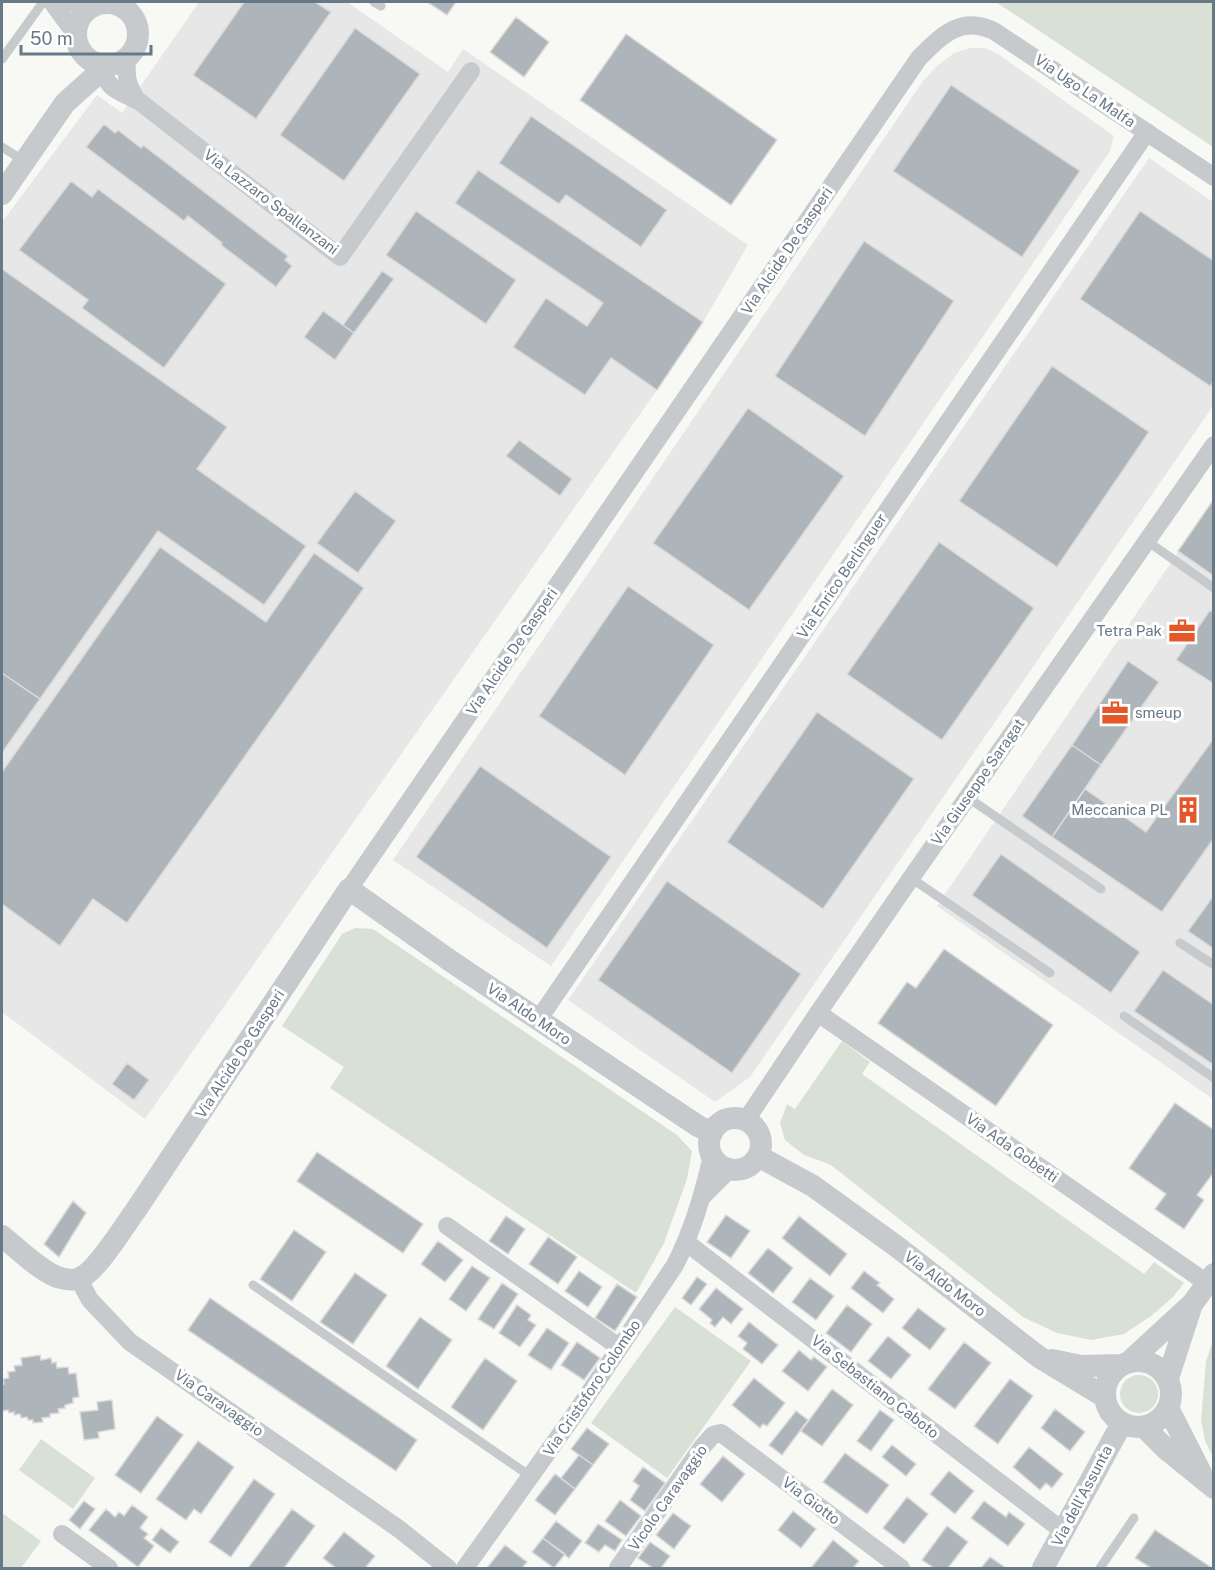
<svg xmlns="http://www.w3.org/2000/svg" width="1215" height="1570" viewBox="0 0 1215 1570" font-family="'Public Sans',sans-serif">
<rect width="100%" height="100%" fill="#f8f8f5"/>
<path fill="#e6e7e6" d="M199,2H347L448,72L463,49L748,245L703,322L657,390L145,1119L2,1012V222L97,95L122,113Z
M969,48H985L998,54L1114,136L1110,151L551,966L393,860L923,81L937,66L954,53Z
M1149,158L1213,202V406L750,1077L715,1102L568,1000Z
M1213,501V1099L937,906Z"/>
<path fill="#d9e0d6" d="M996,2H1213V147Z
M355,928L373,929L677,1135L692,1151L687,1179L664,1243L636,1293L330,1088L344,1067L282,1026L342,934Z
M842,1041L870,1062L862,1074L1144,1274L1154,1262L1184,1283L1173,1297L1151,1316L1124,1334L1091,1340L1057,1333L1023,1317L831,1165L804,1155L785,1140L780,1123L787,1104L795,1109Z
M675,1307L751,1361L667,1478L591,1423Z
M1213,1341V1457L1205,1441L1201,1420L1206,1361Z
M1120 1394a19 19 0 1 1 38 0a19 19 0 1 1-38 0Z
M41,1439L95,1478L73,1509L19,1470Z
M2,1513L41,1541L21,1568H5L2,1566Z"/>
<path fill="#adb5ba" stroke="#dadad8" stroke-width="1.5" d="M244,2H315L331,12L256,119L193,75Z
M427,2H456L447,15Z
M516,17L549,42L524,77L490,52Z
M355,28L420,74L344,181L280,135Z
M626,34L777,140L731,205L580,100Z
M951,85L1080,171L1022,257L893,171Z
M531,116L667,210L641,247L566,195L559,204L499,163Z
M104,124L115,133L118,130L141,148L143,145L288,256L285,260L292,266L276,287L221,245L222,243L188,216L184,221L86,147Z
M478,170L703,322L657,390L611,358L585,395L513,347L546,298L587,326L603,303L455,203Z
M71,181L92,197L98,189L226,284L164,368L82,308L88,300L19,250Z
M416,211L516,280L486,324L386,255Z
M1140,211L1214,261V381L1210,386L1080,299Z
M864,241L954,301L865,436L775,376Z
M2,269L227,427L197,469L306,546L264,605L158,531L40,699L2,673Z
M382,271L394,279L354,333L343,325Z
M323,311L354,333L335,360L304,337Z
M1052,366L1149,432L1057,567L959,501Z
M748,408L844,476L749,610L653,543Z
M519,440L572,479L560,496L506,456Z
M355,491L396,521L358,573L317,543Z
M1214,499V576L1178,551Z
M939,542L1034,608L942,740L847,674Z
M160,547L266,622L314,553L364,588L127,923L93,899L60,946L2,904V772Z
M628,586L714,645L625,775L539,716Z
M1210,610L1214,613V684L1176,660Z
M1128,661L1159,682L1101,765L1072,745Z
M2,673L40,699L2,753Z
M817,712L914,779L823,909L727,842Z
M1214,738V838L1162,912L1052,837L1085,789L1146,832Z
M1072,745L1101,765L1052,837L1022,816Z
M480,766L611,857L547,948L416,857Z
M1001,854L1140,952L1111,993L972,895Z
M667,881L801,974L732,1073L598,980Z
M1214,895V949L1188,931Z
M944,949L1053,1025L996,1106L878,1023L907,982L916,988Z
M1163,970L1214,1005V1065L1134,1011Z
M127,1063L149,1080L134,1100L112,1084Z
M1175,1103L1214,1130V1172L1197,1195L1204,1200L1184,1229L1155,1209L1166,1194L1129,1168Z
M317,1152L423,1224L403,1253L297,1181Z
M73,1201L86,1213L59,1257L44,1244Z
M726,1215L750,1231L731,1258L707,1242Z
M506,1216L525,1229L508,1254L489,1241Z
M799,1216L847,1254L830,1276L782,1238Z
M294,1230L326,1252L292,1301L260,1279Z
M548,1237L577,1257L558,1284L529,1264Z
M438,1241L463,1260L445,1282L421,1264Z
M768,1248L793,1268L773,1293L748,1273Z
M472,1266L490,1278L466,1311L449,1299Z
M579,1271L602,1287L588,1307L565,1291Z
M864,1271L880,1283L877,1285L894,1299L883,1313L851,1288Z
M355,1273L387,1295L353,1344L320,1322Z
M697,1277L707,1284L691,1305L682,1298Z
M810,1278L834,1296L816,1320L792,1302Z
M502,1283L518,1294L494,1329L478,1319Z
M617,1284L637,1297L615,1331L595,1318Z
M716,1288L743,1309L731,1324L723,1317L715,1327L710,1323L712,1320L699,1309Z
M210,1298L417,1440L396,1471L188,1330Z
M517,1305L531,1315L528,1320L536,1325L520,1347L499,1333Z
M847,1305L872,1324L851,1352L826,1333Z
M918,1308L946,1329L930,1350L902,1328Z
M420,1317L452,1340L418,1389L386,1366Z
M749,1322L778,1345L762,1364L743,1349L747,1343L738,1336Z
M547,1328L569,1343L551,1370L528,1355Z
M888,1336L911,1355L891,1379L868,1361Z
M577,1342L600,1358L584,1380L561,1365Z
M964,1342L991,1363L955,1409L928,1389Z
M799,1350L811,1360L814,1357L827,1367L808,1391L782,1371Z
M40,1355L41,1360L51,1358L52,1363L56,1362L57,1368L68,1367L69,1374L76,1373L79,1397L73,1398V1403L65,1405V1408L58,1409L59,1413L50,1414V1417L42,1418L43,1422L33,1423V1420H28L27,1417L21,1418L20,1414L14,1415V1412L9,1413L8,1410L2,1411V1384H4L3,1379L9,1378L8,1372L15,1371L14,1366L22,1365L21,1358Z
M485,1358L517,1381L483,1430L451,1407Z
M754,1378L785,1403L767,1426L763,1424L760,1428L732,1405Z
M1010,1379L1033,1396L998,1444L974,1426Z
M832,1389L853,1405L822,1446L801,1431Z
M112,1400L115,1429L98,1432L99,1438L84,1440L80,1412L98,1410L97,1402Z
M1055,1409L1085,1432L1070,1451L1041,1428Z
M880,1410L894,1420L871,1451L857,1441Z
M796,1411L808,1420L782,1455L769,1445Z
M157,1416L183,1435L141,1493L115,1475Z
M587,1428L609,1444L593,1465L571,1449Z
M198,1441L234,1467L201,1514L194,1509L186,1520L156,1499Z
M892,1445L916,1464L906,1476L882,1457Z
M1029,1447L1063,1474L1052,1488L1046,1483L1040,1490L1013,1467Z
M845,1453L889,1485L867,1514L823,1482Z
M579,1455L593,1465L575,1489L561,1478Z
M723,1456L745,1474L722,1502L700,1484Z
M643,1467L665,1483L645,1511L630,1500L639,1486L633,1481Z
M949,1471L974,1491L955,1514L930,1494Z
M555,1474L575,1489L555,1515L535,1500Z
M254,1479L275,1494L231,1557L209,1542Z
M907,1497L928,1514L904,1544L883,1528Z
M620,1500L641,1516L626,1536L605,1521Z
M84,1501L95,1509L80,1529L69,1520Z
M984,1501L1006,1517L1009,1512L1025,1524L1008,1546L971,1518Z
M132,1505L148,1517L140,1528L148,1534L144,1538L154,1546L138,1567L89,1530L106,1509L115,1517L119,1512L124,1516Z
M292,1509L315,1526L284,1568H248Z
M793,1511L816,1529L801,1548L778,1530Z
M673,1513L691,1526L674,1549L656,1535Z
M556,1521L582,1541L569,1558L543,1538Z
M598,1524L622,1540L615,1551L605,1545L599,1552L585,1543Z
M947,1526L968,1542L948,1568H934L922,1560Z
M161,1528L179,1542L170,1553L152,1540Z
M1155,1530L1212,1568H1151L1135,1558Z
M344,1532L375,1556L365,1568H336L323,1558Z
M543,1538L565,1554L554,1568L532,1552Z
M833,1540L859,1561L853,1568H811Z
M650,1542L670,1556L661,1568H653L638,1558Z
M505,1545L527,1562L522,1568H487Z
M990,1557L1006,1568H981Z"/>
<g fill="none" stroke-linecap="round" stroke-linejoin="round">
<path stroke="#c6cacd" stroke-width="9" d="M374,2L381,6
M2,59L43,2
M2,147L24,161
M1147,541L1214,588
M967,797L1101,889
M911,878L1050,973
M1180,943L1214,965
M1124,1016L1214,1078
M253,1285L530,1476
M1100,1568L1134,1518"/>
<path stroke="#c6cacd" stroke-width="18" d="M52,2L76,35
M71,2L90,8
M127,57C126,77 126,83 137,100
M100,64C109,93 117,89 140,102L340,257L471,71
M349,889L919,58C942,35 961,15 994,31L1214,177
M818,1013L1207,1283
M538,1020L1147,132
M746,1120L818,1013L911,878L1214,445
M703,1196L730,1169
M447,1226L619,1347
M687,1243L1063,1531
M80,1278L84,1289L90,1300L130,1342L399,1529L448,1568
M62,1534L109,1568
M465,1568L577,1411L675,1265C693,1230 703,1194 712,1156
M618,1568L703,1446L713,1435L721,1433L901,1568"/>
<path stroke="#c6cacd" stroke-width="22" d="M76 34a31 31 0 1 1 62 0a31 31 0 1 1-62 0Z
M2,194L65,103L95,76L100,64
M709 1144a26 26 0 1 1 52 0a26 26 0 1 1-52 0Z
M758,1156L813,1186L896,1246L1039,1357L1105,1397
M2,1236C18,1249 38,1269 57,1277C64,1279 74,1281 80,1278C97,1271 124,1226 136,1210L349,889L452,962L698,1126L712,1133
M1052,1360L1081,1366L1121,1365
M1131,1360L1193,1303L1214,1274
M1105 1394a33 33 0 1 1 66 0a33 33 0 1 1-66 0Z
M1168,1378L1192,1304
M1168,1408L1201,1473
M1144,1427L1166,1449L1214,1488
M1043,1568L1122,1423"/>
</g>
<defs>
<symbol id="office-bare" viewBox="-9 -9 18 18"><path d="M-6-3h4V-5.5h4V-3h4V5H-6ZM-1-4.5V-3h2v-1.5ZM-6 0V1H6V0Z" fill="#e55728" stroke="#fff" stroke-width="2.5" paint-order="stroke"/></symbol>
<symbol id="building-bare" viewBox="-9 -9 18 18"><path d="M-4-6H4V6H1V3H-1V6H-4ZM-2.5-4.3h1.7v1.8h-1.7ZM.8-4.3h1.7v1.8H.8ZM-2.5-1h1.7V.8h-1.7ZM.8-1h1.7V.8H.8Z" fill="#e55728" stroke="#fff" stroke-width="2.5" paint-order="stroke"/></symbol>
</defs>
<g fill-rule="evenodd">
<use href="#office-bare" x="1163" y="612" width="38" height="38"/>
<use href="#office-bare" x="1096" y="694" width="38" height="38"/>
<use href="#building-bare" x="1169" y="791" width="38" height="38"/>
</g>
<g text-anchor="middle" stroke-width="6" stroke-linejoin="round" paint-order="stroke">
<g font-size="15" fill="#677887" stroke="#fff">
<text transform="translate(1085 91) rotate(34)" y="5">Via Ugo La Malfa</text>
<text transform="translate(271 202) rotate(37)" y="5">Via Lazzaro Spallanzani</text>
<text transform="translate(787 251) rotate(-56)" y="5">Via Alcide De Gasperi</text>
<text transform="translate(842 576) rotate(-56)" y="5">Via Enrico Berlinguer</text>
<text transform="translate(512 652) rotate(-56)" y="5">Via Alcide De Gasperi</text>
<text transform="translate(978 782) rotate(-55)" y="5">Via Giuseppe Saragat</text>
<text transform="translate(529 1014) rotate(34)" y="5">Via Aldo Moro</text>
<text transform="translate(240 1054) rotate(-57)" y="5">Via Alcide De Gasperi</text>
<text transform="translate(1012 1148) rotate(35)" y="5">Via Ada Gobetti</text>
<text transform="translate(945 1284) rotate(37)" y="5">Via Aldo Moro</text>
<text transform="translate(875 1387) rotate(38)" y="5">Via Sebastiano Caboto</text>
<text transform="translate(592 1388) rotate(-56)" y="5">Via Cristoforo Colombo</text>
<text transform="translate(219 1403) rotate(35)" y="5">Via Caravaggio</text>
<text transform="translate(1082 1496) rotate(-62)" y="5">Via dell'Assunta</text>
<text transform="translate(668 1498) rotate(-55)" y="5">Vicolo Caravaggio</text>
<text transform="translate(811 1501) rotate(37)" y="5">Via Giotto</text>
</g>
<g font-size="15" fill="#677887" stroke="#fff" text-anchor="end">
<text x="1162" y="636">Tetra Pak</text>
<text x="1135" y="718" text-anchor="start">smeup</text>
<text x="1168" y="815">Meccanica PL</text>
</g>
</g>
<rect width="1215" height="1570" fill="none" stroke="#677887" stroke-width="6"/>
<path d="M21 45v9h130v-9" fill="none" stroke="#677887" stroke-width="3"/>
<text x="30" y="45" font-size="18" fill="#677887" stroke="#ffffff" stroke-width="4.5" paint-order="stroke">50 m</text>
</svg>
